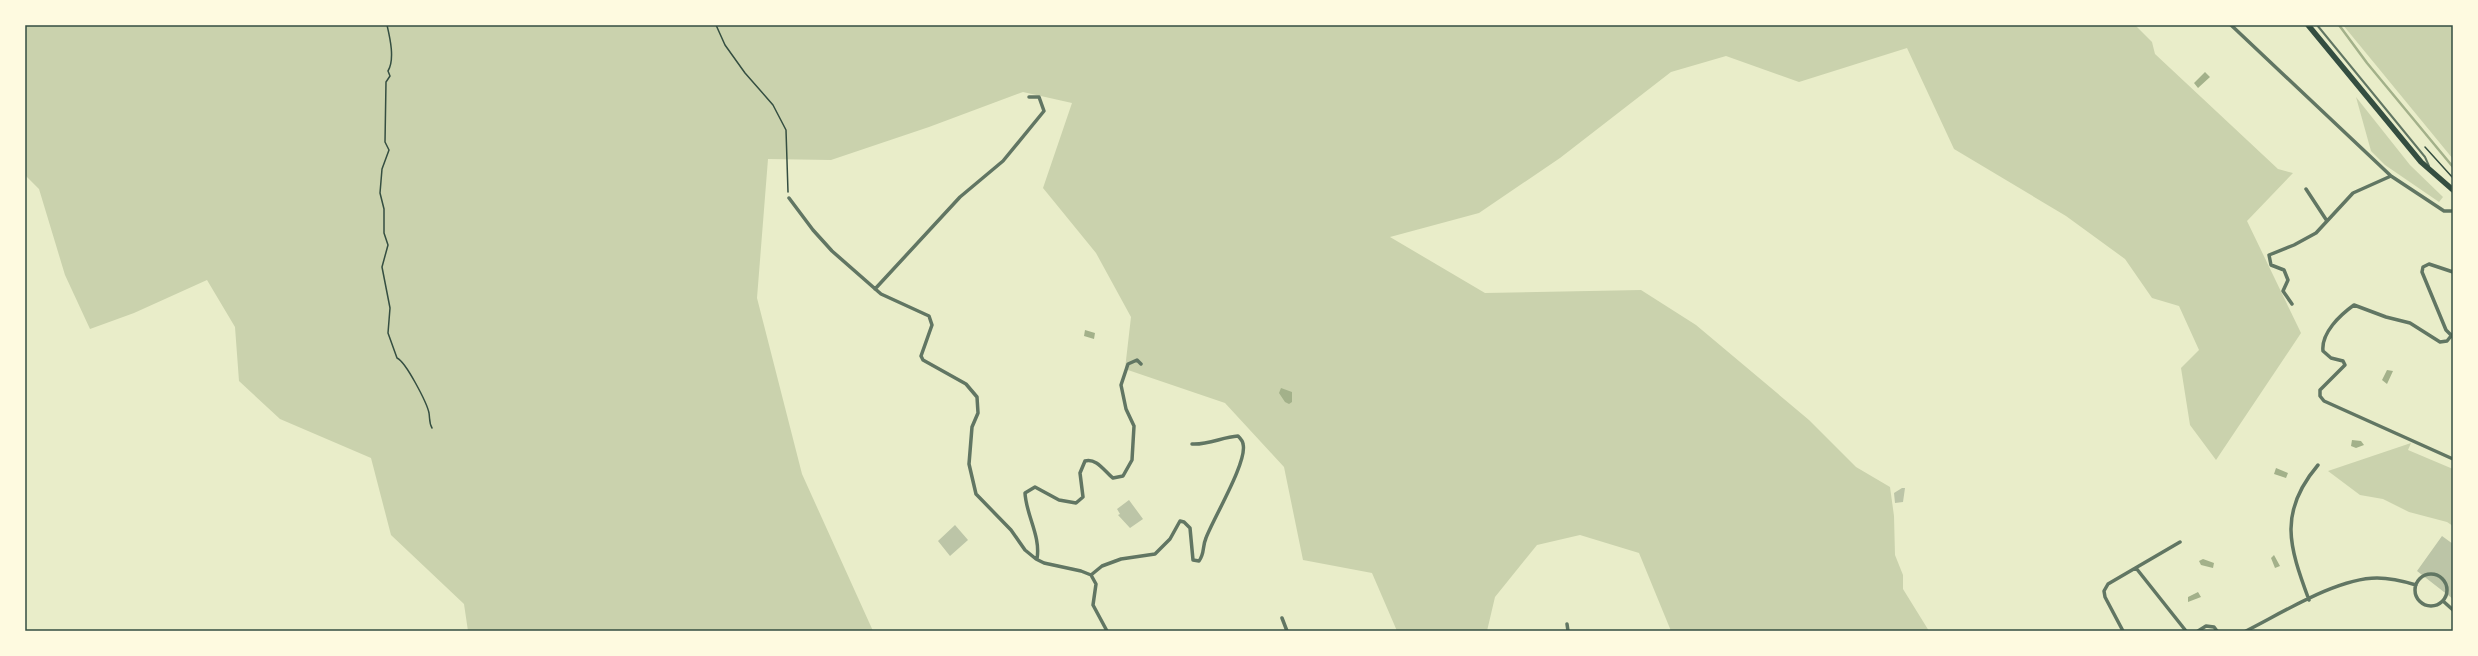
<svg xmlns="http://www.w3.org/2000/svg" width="2478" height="656" viewBox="0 0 2478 656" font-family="Karla,sans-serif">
<rect width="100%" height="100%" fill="#e9edc9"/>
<path fill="#cad2ad" d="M25,25H2135L2152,42L2155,54L2278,169L2293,173L2247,221L2301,333L2216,460L2190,425L2181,368L2199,350L2179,306L2152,298L2125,259L2066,216L1954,149L1907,48L1799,82L1726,56L1671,72L1560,158L1479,213L1390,237L1485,293L1641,290L1696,325L1809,420L1856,467L1890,487L1894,516L1895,555L1903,575V589L1929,631H1671L1639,553L1580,535L1537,545L1495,597L1487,631H1397L1372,573L1303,560L1284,467L1225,403L1125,369L1131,317L1096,253L1043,188L1072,103L1023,92L929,127L831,160L768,159L757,298L802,474L873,631H468L464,604L391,535L371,458L280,419L239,381L235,327L207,280L134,313L90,329L65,275L39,189L25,175Z
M2343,25H2453V159Z
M2356,97L2410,165L2443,197L2439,202L2385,165L2371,151Z
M2411,443L2408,450L2453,469V526L2447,522L2409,512L2383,499L2360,495L2328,471Z"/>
<path fill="#a3b18a" d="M2205,72L2210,77L2198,88L2194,83Z
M1085,330L1095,333L1094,339L1084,336Z
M2387,370L2393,371L2387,384L2382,380Z
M1281,388L1292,392V402L1289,404L1285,402L1279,393Z
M2352,440L2361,441L2364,445L2356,448L2351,446Z
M2276,468L2288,473L2286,478L2274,474Z
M2274,555L2280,566L2275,568L2271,558Z
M2203,559L2214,563L2213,568L2201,565L2199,561Z
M2198,592L2201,597L2188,602V597Z"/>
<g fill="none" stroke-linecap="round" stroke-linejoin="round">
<path stroke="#a3b18a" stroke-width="2.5" d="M2339,25L2367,63L2453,167"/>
</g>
<path fill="#bcc5a7" d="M1902,488H1905L1903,502L1895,503L1894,493Z
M1129,500L1143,519L1130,528L1118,515L1120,514L1117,509Z
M955,525L968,540L950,556L938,541Z
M2442,536L2453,544V599L2417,571Z"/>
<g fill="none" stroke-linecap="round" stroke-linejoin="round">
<path stroke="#344e41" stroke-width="1.5" d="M387,25C390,38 395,59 388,71L390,76L386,82L385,142L389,150L382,169L380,193L384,209V233L388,245L382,267L390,308L388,333L397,358C406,362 427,403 429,413C430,419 429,423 432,428
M716,25L725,45L745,73L773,105L786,130L788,192
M2425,147L2453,178"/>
<path stroke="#617663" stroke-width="2" d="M2317,25L2425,157L2429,166"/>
<path stroke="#617663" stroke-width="3.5" d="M2231,25L2391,176L2444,211H2453
M2306,189L2327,221
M789,198L813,230L832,251L881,294L929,316L932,325L921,356L923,360L966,384L977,397L978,413L972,427L969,464L976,494L1011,530L1025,550L1036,559L1044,563L1081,571L1091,575L1096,584L1093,605L1107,631
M2453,272L2429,264L2423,267L2422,272L2446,330L2453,337
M875,289L960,197L1003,161L1044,111L1039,97H1029
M2292,304L2283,291L2288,280L2284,270L2271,265L2269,255L2294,245L2316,233L2353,193L2391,176
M2451,336L2447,341L2440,342L2410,323L2386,317L2354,305C2340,315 2321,333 2323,351L2331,358L2343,361L2345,365L2320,390V396L2324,401L2453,459
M1037,559C1041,536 1026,515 1025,493L1035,487L1059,500L1076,503L1083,497L1080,473L1085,461C1097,458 1104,471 1113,478L1123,476L1132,460L1134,426L1126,409L1121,385L1128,364L1137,360L1141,364
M2136,568L2186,631
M2415 590a16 16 0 1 1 32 0a16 16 0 1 1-32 0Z
M1091,575L1102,566L1121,559L1155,554L1170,539L1180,521L1184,522L1190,528L1193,560L1199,561C1205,553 1202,547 1206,538C1213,519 1248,461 1243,444C1243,441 1240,438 1238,436C1222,437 1209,445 1192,444
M2309,600C2289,546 2278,512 2318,465
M2443,601L2453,610
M1282,618L1287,631
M1567,624L1568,631
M2123,631L2105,597L2104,591L2108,584L2180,542
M2198,631L2206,626L2214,627L2217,631
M2246,631C2282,613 2337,578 2377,578C2391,578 2403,581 2416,585"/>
<path stroke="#344e41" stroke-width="5.5" d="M2308,25L2421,162L2453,190"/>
</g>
<rect width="2478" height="656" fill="none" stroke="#fefae0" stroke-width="52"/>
<rect x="26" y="26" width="2426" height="604" fill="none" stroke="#344e41" stroke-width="1.5"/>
</svg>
